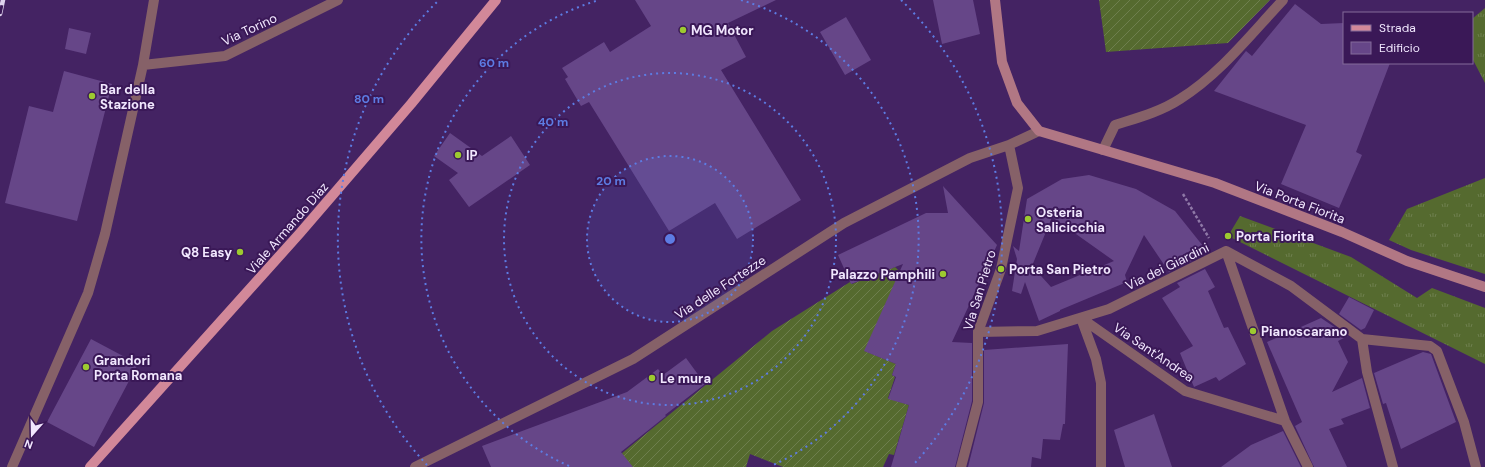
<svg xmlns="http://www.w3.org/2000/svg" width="1485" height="467" viewBox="0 0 1485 467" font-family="'DM Sans',sans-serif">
<defs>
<pattern id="grass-tufts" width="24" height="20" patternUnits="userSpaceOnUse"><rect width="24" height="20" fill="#556a2f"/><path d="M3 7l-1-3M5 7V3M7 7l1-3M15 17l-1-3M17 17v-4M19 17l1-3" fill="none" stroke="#6e7f4e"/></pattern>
<pattern id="garden-furrows" width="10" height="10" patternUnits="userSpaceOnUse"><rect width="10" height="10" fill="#556a2f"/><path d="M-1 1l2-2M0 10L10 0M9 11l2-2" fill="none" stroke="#6e7f4e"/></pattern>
</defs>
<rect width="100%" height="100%" fill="#442363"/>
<path fill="url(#grass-tufts)" d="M1485,8V83L1472,58V19Z
M1485,178V274L1411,250L1389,240L1407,209Z
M1240,216L1351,257L1417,298L1432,288L1485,308V364L1228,236Z"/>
<path fill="url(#garden-furrows)" d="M1099,0H1270L1228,43L1106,52Z
M895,267L922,293L865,351L896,364L892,375L895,377L888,398L909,405L894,455L889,454L883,467H783L750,454L746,467H605L772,331L850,282L852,284Z"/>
<path fill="#664688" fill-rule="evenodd" d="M635,0H776L728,23L746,57L721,70L801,200L737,239L715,203L669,231L589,102L581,106L565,79L568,77L562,68L604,42L610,52L651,26Z
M933,0H973L980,34L942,44Z
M1295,4L1321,24L1344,23V63H1390L1356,152L1362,155L1339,208L1281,184L1306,125L1214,91L1246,51L1252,56Z
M846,17L871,60L845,75L820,32Z
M69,28L91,33L86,54L65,49Z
M64,71L112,84L77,221L5,203L29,106L53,112Z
M450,133L482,156L511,136L530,165L469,207L449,180L458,173L434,156Z
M1089,175L1136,189L1175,211L1203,246L1195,250L1199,257L1169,272L1144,235L1125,275L1127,282L1060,310V311L1039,321L1025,282L1021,294L1012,291L1017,259L1013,246L1019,251L1027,199L1062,179ZM1052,217L1114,261L1051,287L1032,266Z
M943,186L997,245L952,342L972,343V401L955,467H891L909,405L888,399L896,377L892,375L896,364L864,351L903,264L851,284L838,255L926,213H948Z
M1205,269L1215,287L1208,291L1224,328L1228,327L1246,364L1219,381L1216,377L1194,387L1180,353L1193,346L1162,298L1180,287L1177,283Z
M1349,297L1374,310L1365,328L1361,330L1339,314Z
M1321,318L1348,336L1338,341L1348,362L1332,392L1362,378L1370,408L1341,419L1344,424L1329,429L1347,467H1314L1295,426L1302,422L1267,342Z
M91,339L138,364L94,447L47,422Z
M1068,344L1065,424H1063L1060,440L1043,439L1041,459L1032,457L1031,467H968L984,403V350Z
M1423,352L1431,354L1456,422L1401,449L1386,403L1383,404L1374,373Z
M686,358L705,384L665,415L666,416L621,452L633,467H491L482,446L627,392L658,369L663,375Z
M1154,414L1172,467H1125L1114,430Z
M1283,431L1301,467H1221L1251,445Z"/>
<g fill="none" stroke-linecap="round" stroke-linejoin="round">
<path stroke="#8f78a7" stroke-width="2.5" stroke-dasharray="3 2" stroke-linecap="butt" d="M1183,194L1209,238"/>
<path stroke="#866168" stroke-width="10" d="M1226,251L1291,286L1362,339L1430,346L1437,351L1464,422L1476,467
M1226,251L1285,421L1308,467
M1081,318L1185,391L1285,421
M1081,318L1096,359L1101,383V467
M978,332L1037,331L1109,309L1226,251
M1362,339L1367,372L1393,467"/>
<path stroke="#866168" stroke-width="10" d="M143,65L225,56L338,0
M1103,150L1115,125C1137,118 1160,112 1180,99C1220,74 1251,34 1283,0
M12,467L88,293L105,234L143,65L154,0
M415,467L633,359L844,223L970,158L1009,145L1039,131
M961,467L978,402V332L1001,269L1018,188L1009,145"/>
<path stroke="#b17784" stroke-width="10" d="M995,0L1002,62L1017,103L1039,131L1215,183L1342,232L1407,261L1485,287"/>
<path stroke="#d28899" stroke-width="10" d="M90,467L300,233L411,104L496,0"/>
<defs>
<path id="rail" d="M0,14L3,0"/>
</defs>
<use href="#rail" stroke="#dfd3ee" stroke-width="4.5"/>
<use href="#rail" stroke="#3a1857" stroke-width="3" stroke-dasharray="9" stroke-linecap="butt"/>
</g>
<circle cx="670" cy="239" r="83" fill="#5d7ce3" fill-opacity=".12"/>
<g fill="none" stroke="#5d7ce3" stroke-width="2" stroke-dasharray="2 4">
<circle cx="670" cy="239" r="83"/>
<circle cx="670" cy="239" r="166"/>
<path d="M569 466A249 249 0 0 1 599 0M741 0A249 249 0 0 1 771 466"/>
<path d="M427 465A332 332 0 0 1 439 0M901 0A332 332 0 0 1 913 465"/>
</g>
<g fill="#9dca30" stroke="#3a1857" stroke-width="1.5">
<circle cx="683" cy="30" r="4"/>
<circle cx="92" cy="96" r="4"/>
<circle cx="458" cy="155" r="4"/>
<circle cx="1028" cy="219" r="4"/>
<circle cx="1228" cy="236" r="4"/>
<circle cx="240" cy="252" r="4"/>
<circle cx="1001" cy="269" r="4"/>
<circle cx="943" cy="274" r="4"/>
<circle cx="1253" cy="331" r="4"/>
<circle cx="86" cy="367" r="4"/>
<circle cx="652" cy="378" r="4"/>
</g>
<g text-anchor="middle" stroke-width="4" stroke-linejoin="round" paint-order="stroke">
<g font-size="13" fill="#f1e7fe" stroke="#3a1857">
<text transform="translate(249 29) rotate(-25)" y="5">Via Torino</text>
<text transform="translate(1300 202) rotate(21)" y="5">Via Porta Fiorita</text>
<text transform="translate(287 228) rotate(-49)" y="5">Viale Armando Diaz</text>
<text transform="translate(1167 266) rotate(-26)" y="5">Via dei Giardini</text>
<text transform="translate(720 287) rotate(-33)" y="5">Via delle Fortezze</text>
<text transform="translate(979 290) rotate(-73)" y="5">Via San Pietro</text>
<text transform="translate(1154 352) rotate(34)" y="5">Via Sant'Andrea</text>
</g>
<g font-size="13" font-weight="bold" fill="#f1e7fe" stroke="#3a1857" text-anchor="start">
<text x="691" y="35">MG Motor</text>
<text x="100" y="94">Bar della<tspan x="100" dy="15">Stazione</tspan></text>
<text x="466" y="160">IP</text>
<text x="1036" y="217">Osteria<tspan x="1036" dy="15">Salicicchia</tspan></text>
<text x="1236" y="241">Porta Fiorita</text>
<text x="232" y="257" text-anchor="end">Q8 Easy</text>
<text x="1009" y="274">Porta San Pietro</text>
<text x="935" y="279" text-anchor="end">Palazzo Pamphili</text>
<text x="1261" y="336">Pianoscarano</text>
<text x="94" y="365">Grandori<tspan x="94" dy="15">Porta Romana</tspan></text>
<text x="660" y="383">Le mura</text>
</g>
</g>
<circle cx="670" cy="239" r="6" fill="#5d7ce3" stroke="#3a1857" stroke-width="2"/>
<g font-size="12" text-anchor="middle" font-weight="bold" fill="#5d7ce3" stroke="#3a1857" stroke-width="4" stroke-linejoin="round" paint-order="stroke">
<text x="494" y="67">60 m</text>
<text x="369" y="103">80 m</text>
<text x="553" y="126">40 m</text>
<text x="611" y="185">20 m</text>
</g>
<rect x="1343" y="12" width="130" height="52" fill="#3a1857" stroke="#836b9a"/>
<rect x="1351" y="25" width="20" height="6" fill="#d28899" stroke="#836b9a"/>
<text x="1379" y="32" font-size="12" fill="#f1e7fe">Strada</text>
<rect x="1351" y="42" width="20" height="12" fill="#664688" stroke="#836b9a"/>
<text x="1379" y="52" font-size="12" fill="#f1e7fe">Edificio</text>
<g transform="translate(32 435) rotate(200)" stroke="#3a1857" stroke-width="3" paint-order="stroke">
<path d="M0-3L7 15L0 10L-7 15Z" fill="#f1e7fe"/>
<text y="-6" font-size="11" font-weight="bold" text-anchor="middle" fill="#f1e7fe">N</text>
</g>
</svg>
